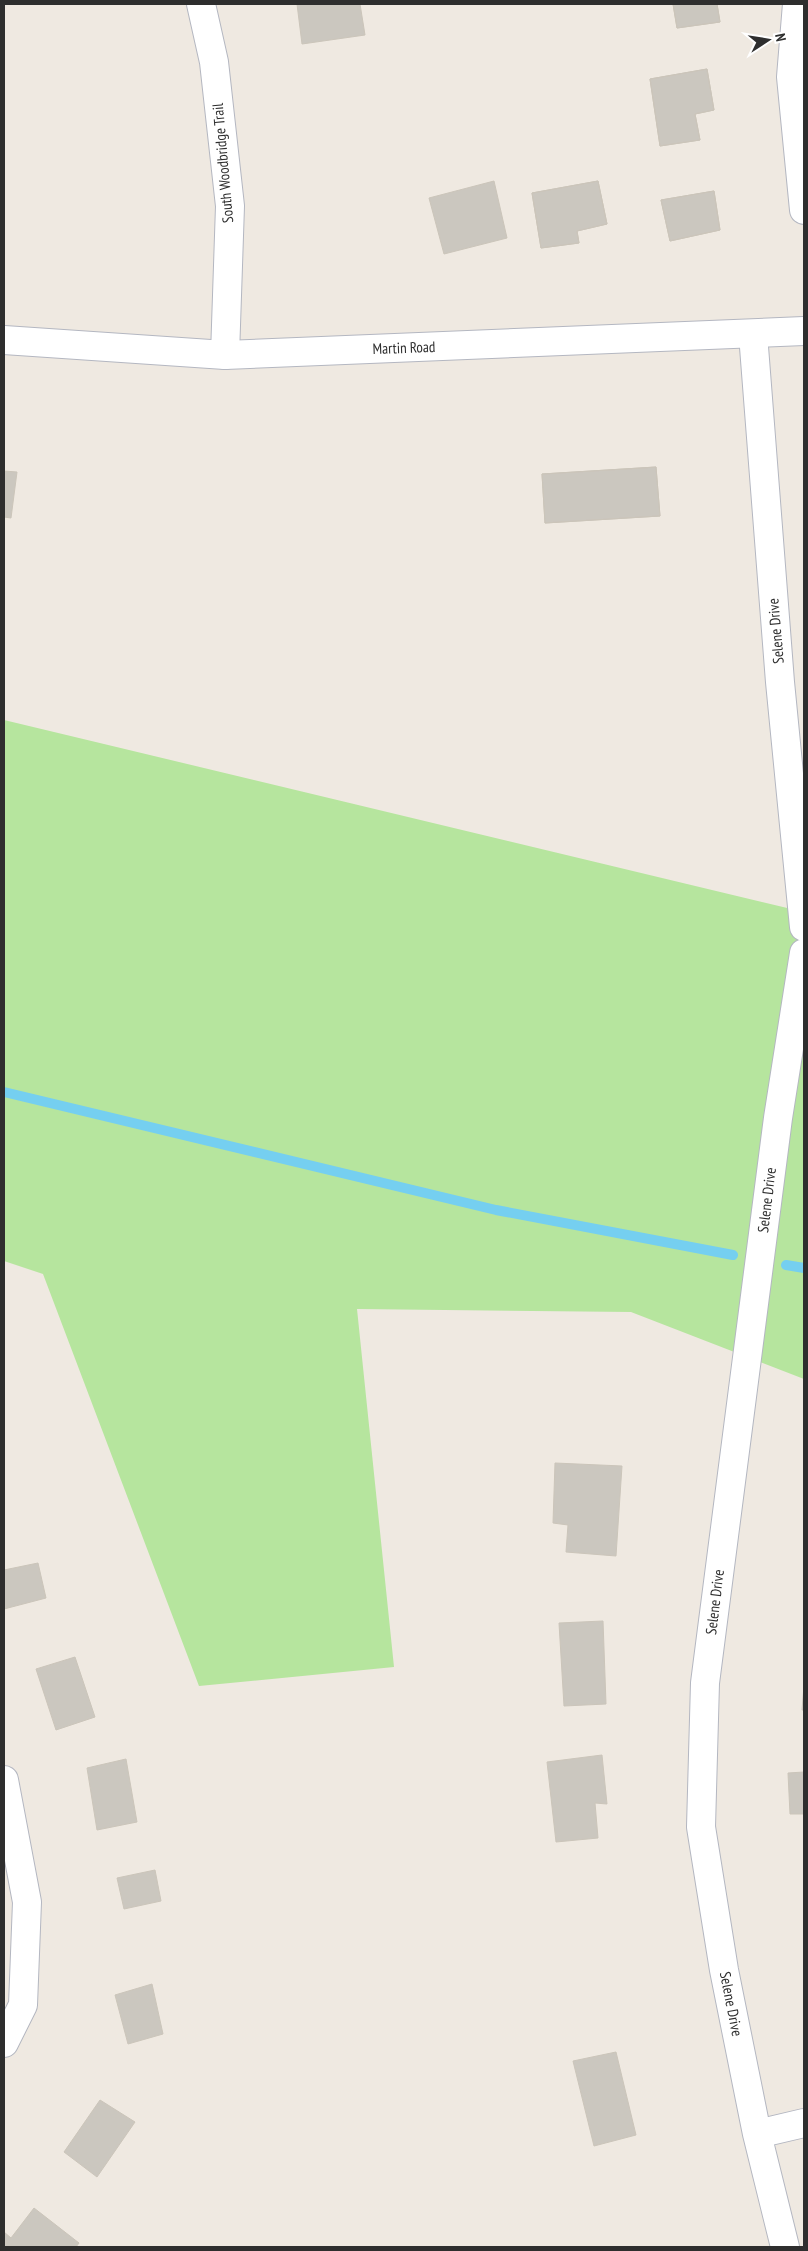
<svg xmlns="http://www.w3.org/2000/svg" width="808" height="2251" viewBox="0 0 808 2251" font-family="'PT Sans Narrow',sans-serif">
<rect width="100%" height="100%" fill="#efe9e1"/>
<path fill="#b6e59e" d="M4,720L804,912V1379L631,1312L357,1309L394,1667L199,1686L43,1274L4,1261Z"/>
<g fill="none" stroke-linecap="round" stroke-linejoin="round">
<path stroke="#75cff0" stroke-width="10" d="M4,1092L496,1210L733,1255
M786,1265L804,1268"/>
</g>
<path fill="#cbc7bf" stroke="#cbc5ba" d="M297,4H360L365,35L302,44Z
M673,4H717L720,22L677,28Z
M673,4H717L720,22L677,28Z
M707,69L714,110L695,114L700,140L660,146L650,79Z
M707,69L714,110L695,114L700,140L660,146L650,79Z
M494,181L507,238L444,254L429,198Z
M598,181L607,224L577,231L579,243L541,248L532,193Z
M598,181L607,224L577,231L579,243L541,248L532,193Z
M714,191L720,230L670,241L661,200Z
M714,191L720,230L670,241L661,200Z
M656,467L660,516L545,523L542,474Z
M656,467L660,516L545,523L542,474Z
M4,471L17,472L11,518L4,517Z
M555,1463L622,1466L616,1556L566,1552L568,1525L553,1523Z
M38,1563L46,1598L4,1609V1570Z
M603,1621L606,1704L564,1706L559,1623Z
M75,1657L95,1717L56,1730L36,1669Z
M804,1686V1710H802Z
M602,1755L607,1804L595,1803L598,1838L556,1842L547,1762Z
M126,1759L137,1822L97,1830L87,1768Z
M804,1772V1814H790L788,1773Z
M155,1870L161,1901L124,1909L117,1878Z
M152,1984L163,2034L128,2044L115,1995Z
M616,2052L636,2135L594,2146L573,2061Z
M100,2100L135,2122L97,2177L64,2152Z
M34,2208L79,2243L76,2247H4V2232L11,2238Z"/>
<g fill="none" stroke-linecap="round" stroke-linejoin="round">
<defs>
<path id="minor" d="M201,4L214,62L230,206L225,355
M797,4L791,77L804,210
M753,334L780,682L804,927
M4,1780L27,1902L23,2005L4,2043
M757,2134L804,2123
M785,2247L757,2134L724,1970L701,1827L705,1683L778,1118L804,953"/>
<path id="tertiary" d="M4,340L225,355L804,331"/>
</defs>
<use href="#minor" stroke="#b4b7c1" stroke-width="30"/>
<use href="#tertiary" stroke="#b4b7c1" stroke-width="30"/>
<use href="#minor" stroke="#fff" stroke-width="28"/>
<use href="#tertiary" stroke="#fff" stroke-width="28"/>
</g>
<g text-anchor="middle" stroke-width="4" stroke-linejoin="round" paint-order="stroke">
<g font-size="15" fill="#2e2e2e" stroke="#fff">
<text transform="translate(223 163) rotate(-95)" y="5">South Woodbridge Trail</text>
<text transform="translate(404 348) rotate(-2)" y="5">Martin Road</text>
<text transform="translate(776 631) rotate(-95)" y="5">Selene Drive</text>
<text transform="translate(767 1200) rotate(-83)" y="5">Selene Drive</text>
<text transform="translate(715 1602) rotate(-83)" y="5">Selene Drive</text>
<text transform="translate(731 2004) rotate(79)" y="5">Selene Drive</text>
</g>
</g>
<rect width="808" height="2251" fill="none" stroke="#2e2e2e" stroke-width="10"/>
<g transform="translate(768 40) rotate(78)" stroke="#ffffff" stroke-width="4" paint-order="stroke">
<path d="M0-4L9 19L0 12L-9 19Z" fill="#2e2e2e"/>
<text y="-8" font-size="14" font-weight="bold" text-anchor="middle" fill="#2e2e2e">N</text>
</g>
</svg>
